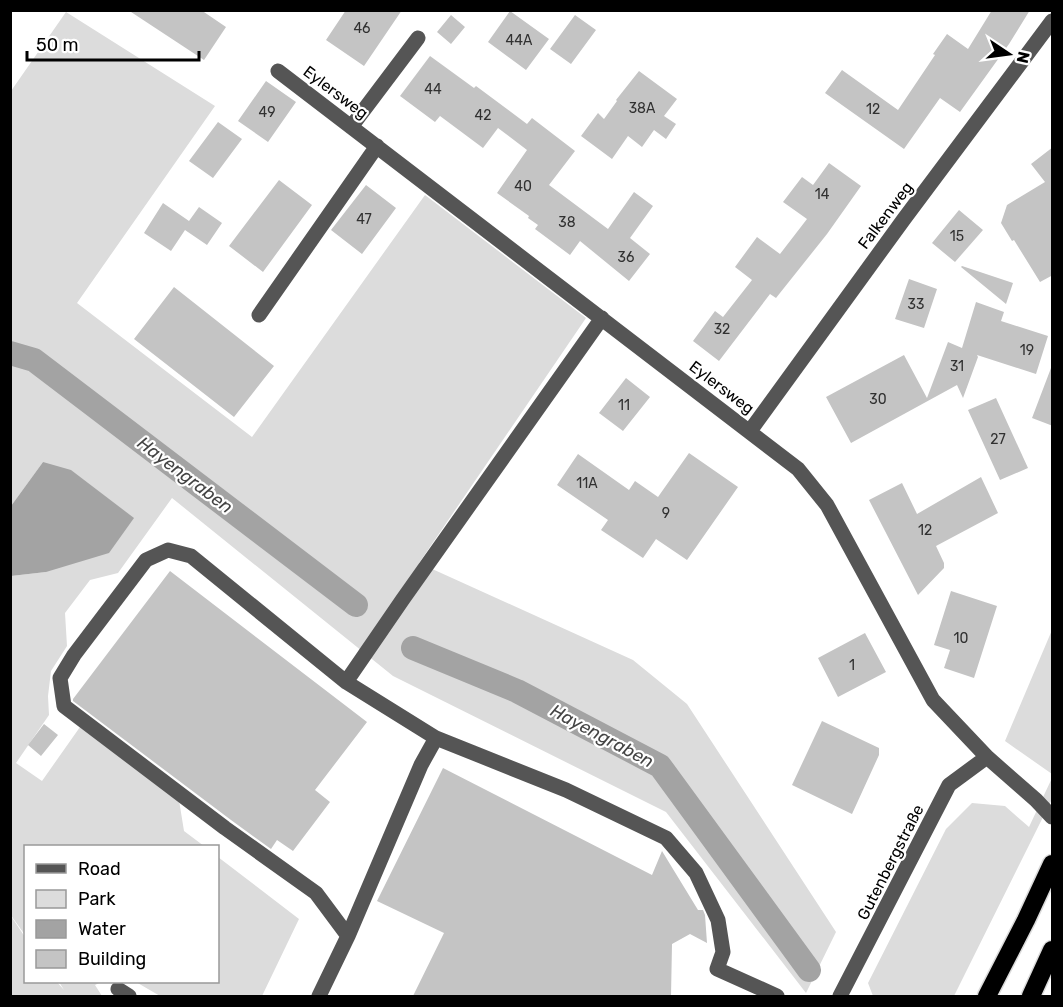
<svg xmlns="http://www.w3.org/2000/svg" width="1063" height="1007" viewBox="0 0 1063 1007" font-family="Rubik,sans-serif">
<rect width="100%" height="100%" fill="#fff"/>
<path fill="#dcdcdc" d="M66,12L215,106L77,303L252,437L425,195L586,318L419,563L633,660L687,704L836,932L806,993L666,812L393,676L172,498L118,573L90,580L65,613L67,646L51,671L48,696L49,715L16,763L42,781L80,727L178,794L184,831L204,846H26L25,935L10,914L11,576L46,572L43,462L11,506V91Z
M1052,630V774L1005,741Z
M1052,778V799L954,996H873L868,983L946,829L972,803L1005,806L1029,827Z
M218,857L299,919L262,996H160L136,982H218Z
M11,916L25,937L26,982H57L64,990L59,982H101L95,985L102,996H11Z"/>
<path fill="#a3a3a3" d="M43,462L71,470L134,518L109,553L46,572L11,576V506Z"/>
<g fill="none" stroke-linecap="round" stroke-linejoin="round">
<path stroke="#a3a3a3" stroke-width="24" d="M10,353L34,360L356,605
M413,648L517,691L660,766L809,970"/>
</g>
<path fill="#c4c4c4" d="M128,10H201L226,27L204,60Z
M346,10H402L364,66L326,40Z
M992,10H1030L1009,44L960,112L940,98L904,149L825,93L842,70L898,110L935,55L933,54L947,34L968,49Z
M510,11L549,39L526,70L488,42Z
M451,15L465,27L451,44L437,32Z
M575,15L596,30L571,64L550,49Z
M430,56L474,88L476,86L527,124L532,118L575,151L549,185L608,229L634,192L653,206L630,238L650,254L629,281L580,241L570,255L535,229L538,225L528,218L529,216L497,193L527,150L498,128L483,148L440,116L435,122L400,96Z
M639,71L677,99L664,116L676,124L666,139L654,130L642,147L628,136L612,159L581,136L598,113L604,119L617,101L616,100Z
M266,81L296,102L268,142L238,121Z
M218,122L242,139L213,178L189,161Z
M1053,147V275L1040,282L1014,240L1012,241L1001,223L1007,205L1045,182L1031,164Z
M829,163L861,186L827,234L776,298L770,294L719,361L693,341L715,311L723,317L752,280L735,267L757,237L780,254L807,219L783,202L802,177L813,185Z
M279,180L312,205L263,272L229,246Z
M366,185L396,208L362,254L331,230Z
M163,203L189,221L199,207L222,223L207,245L185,230L171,251L144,233Z
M959,210L983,230L955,262L932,243Z
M962,266L1013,283L1006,304L961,267Z
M909,279L937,289L924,328L895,319Z
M174,287L274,366L234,417L134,339Z
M976,302L1004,312L1001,321L1048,336L1036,374L977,355L978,357L963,398L957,385L851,443L826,397L904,355L927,398L948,342L962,348Z
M1051,368L1053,369V426L1032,418Z
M626,378L650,397L623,431L599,413Z
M996,398L1028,468L1000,480L968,410Z
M689,453L738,487L687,560L656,539L643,558L601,530L608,520L557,485L578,454L629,490L635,481L658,497Z
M981,477L998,513L936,546L944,563V568L918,595L869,500L902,483L917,514Z
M170,571L367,722L315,790L330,802L293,851L277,840L271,849L231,820L73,701V699Z
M951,591L997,606L974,678L944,668L950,650L934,645Z
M865,633L886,672L838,697L818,658Z
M822,721L879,748V755L852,814L792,785Z
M44,724L58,735L41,756L28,745Z
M443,768L652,875L662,851L698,910H703L705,915L707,943L690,934L672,944L671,996H413L444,933L377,901Z"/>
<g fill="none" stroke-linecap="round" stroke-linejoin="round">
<defs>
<path id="highway" d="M987,996L1026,920L1052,864
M1031,996L1052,950"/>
</defs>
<use href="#highway" stroke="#dbdbdb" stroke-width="21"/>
<path stroke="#555" stroke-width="15" d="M278,71L798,469L827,505L933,700L987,757L1036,800L1052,817
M351,127L418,38
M259,315L377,146
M750,431L904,219L1052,21
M346,682L403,599L602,318
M348,936L316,893L225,828L64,706L60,678L74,655L146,560L168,550L191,556L346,682L436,738
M118,989L129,996
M319,996L348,936L421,765L436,738L566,790L666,838L696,873L718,920L723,952L717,969L777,996
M840,996L949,785L987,757"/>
<use href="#highway" stroke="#000" stroke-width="18"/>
</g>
<g text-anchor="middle" stroke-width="4.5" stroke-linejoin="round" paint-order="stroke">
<g font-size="14" fill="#313131">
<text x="362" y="33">46</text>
<text x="519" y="45">44A</text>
<text x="433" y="94">44</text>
<text x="642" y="113">38A</text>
<text x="873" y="114">12</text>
<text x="267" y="117">49</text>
<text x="483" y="120">42</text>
<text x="523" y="191">40</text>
<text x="822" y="199">14</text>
<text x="364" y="224">47</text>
<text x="567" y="227">38</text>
<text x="957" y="241">15</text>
<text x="626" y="262">36</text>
<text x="916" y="309">33</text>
<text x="722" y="334">32</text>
<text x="1027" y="355">19</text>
<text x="957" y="371">31</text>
<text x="878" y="404">30</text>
<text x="624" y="410">11</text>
<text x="998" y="444">27</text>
<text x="587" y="488">11A</text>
<text x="666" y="518">9</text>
<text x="925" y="535">12</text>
<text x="961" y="643">10</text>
<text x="852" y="670">1</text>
</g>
<g font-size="16" fill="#000" stroke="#fff">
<text transform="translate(336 92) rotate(37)" y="6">Eylersweg</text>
<text transform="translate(885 215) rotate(-53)" y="6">Falkenweg</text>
<text transform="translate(722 387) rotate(37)" y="6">Eylersweg</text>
<text transform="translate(890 862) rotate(-63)" y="6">Gutenbergstraße</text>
</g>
<g font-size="18" font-style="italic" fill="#444" stroke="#fff">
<text transform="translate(185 475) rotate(37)" y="6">Hayengraben</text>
<text transform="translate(602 736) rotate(28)" y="6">Hayengraben</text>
</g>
</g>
<rect width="1063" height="1007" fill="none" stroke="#000000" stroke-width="24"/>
<rect x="24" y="845" width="195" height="138" fill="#ffffff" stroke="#999999" stroke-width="1.5"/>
<rect x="36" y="864" width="30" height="9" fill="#555555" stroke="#999999" stroke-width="1.5"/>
<text x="78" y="875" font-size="18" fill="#000000">Road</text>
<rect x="36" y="890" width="30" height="18" fill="#dcdcdc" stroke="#999999" stroke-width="1.5"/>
<text x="78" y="905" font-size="18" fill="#000000">Park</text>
<rect x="36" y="920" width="30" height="18" fill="#a3a3a3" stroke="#999999" stroke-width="1.5"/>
<text x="78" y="935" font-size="18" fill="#000000">Water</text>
<rect x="36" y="950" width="30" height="18" fill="#c4c4c4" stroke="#999999" stroke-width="1.5"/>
<text x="78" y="965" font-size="18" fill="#000000">Building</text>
<g transform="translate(1009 54) rotate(103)" stroke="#ffffff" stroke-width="4.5" paint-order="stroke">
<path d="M0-4.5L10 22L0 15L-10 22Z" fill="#000000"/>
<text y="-9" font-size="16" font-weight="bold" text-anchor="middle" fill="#000000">N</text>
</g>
<path d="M27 51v9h172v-9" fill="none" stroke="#000000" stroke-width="3"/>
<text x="36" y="51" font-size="18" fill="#000000" stroke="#ffffff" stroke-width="4.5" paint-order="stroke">50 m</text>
</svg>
